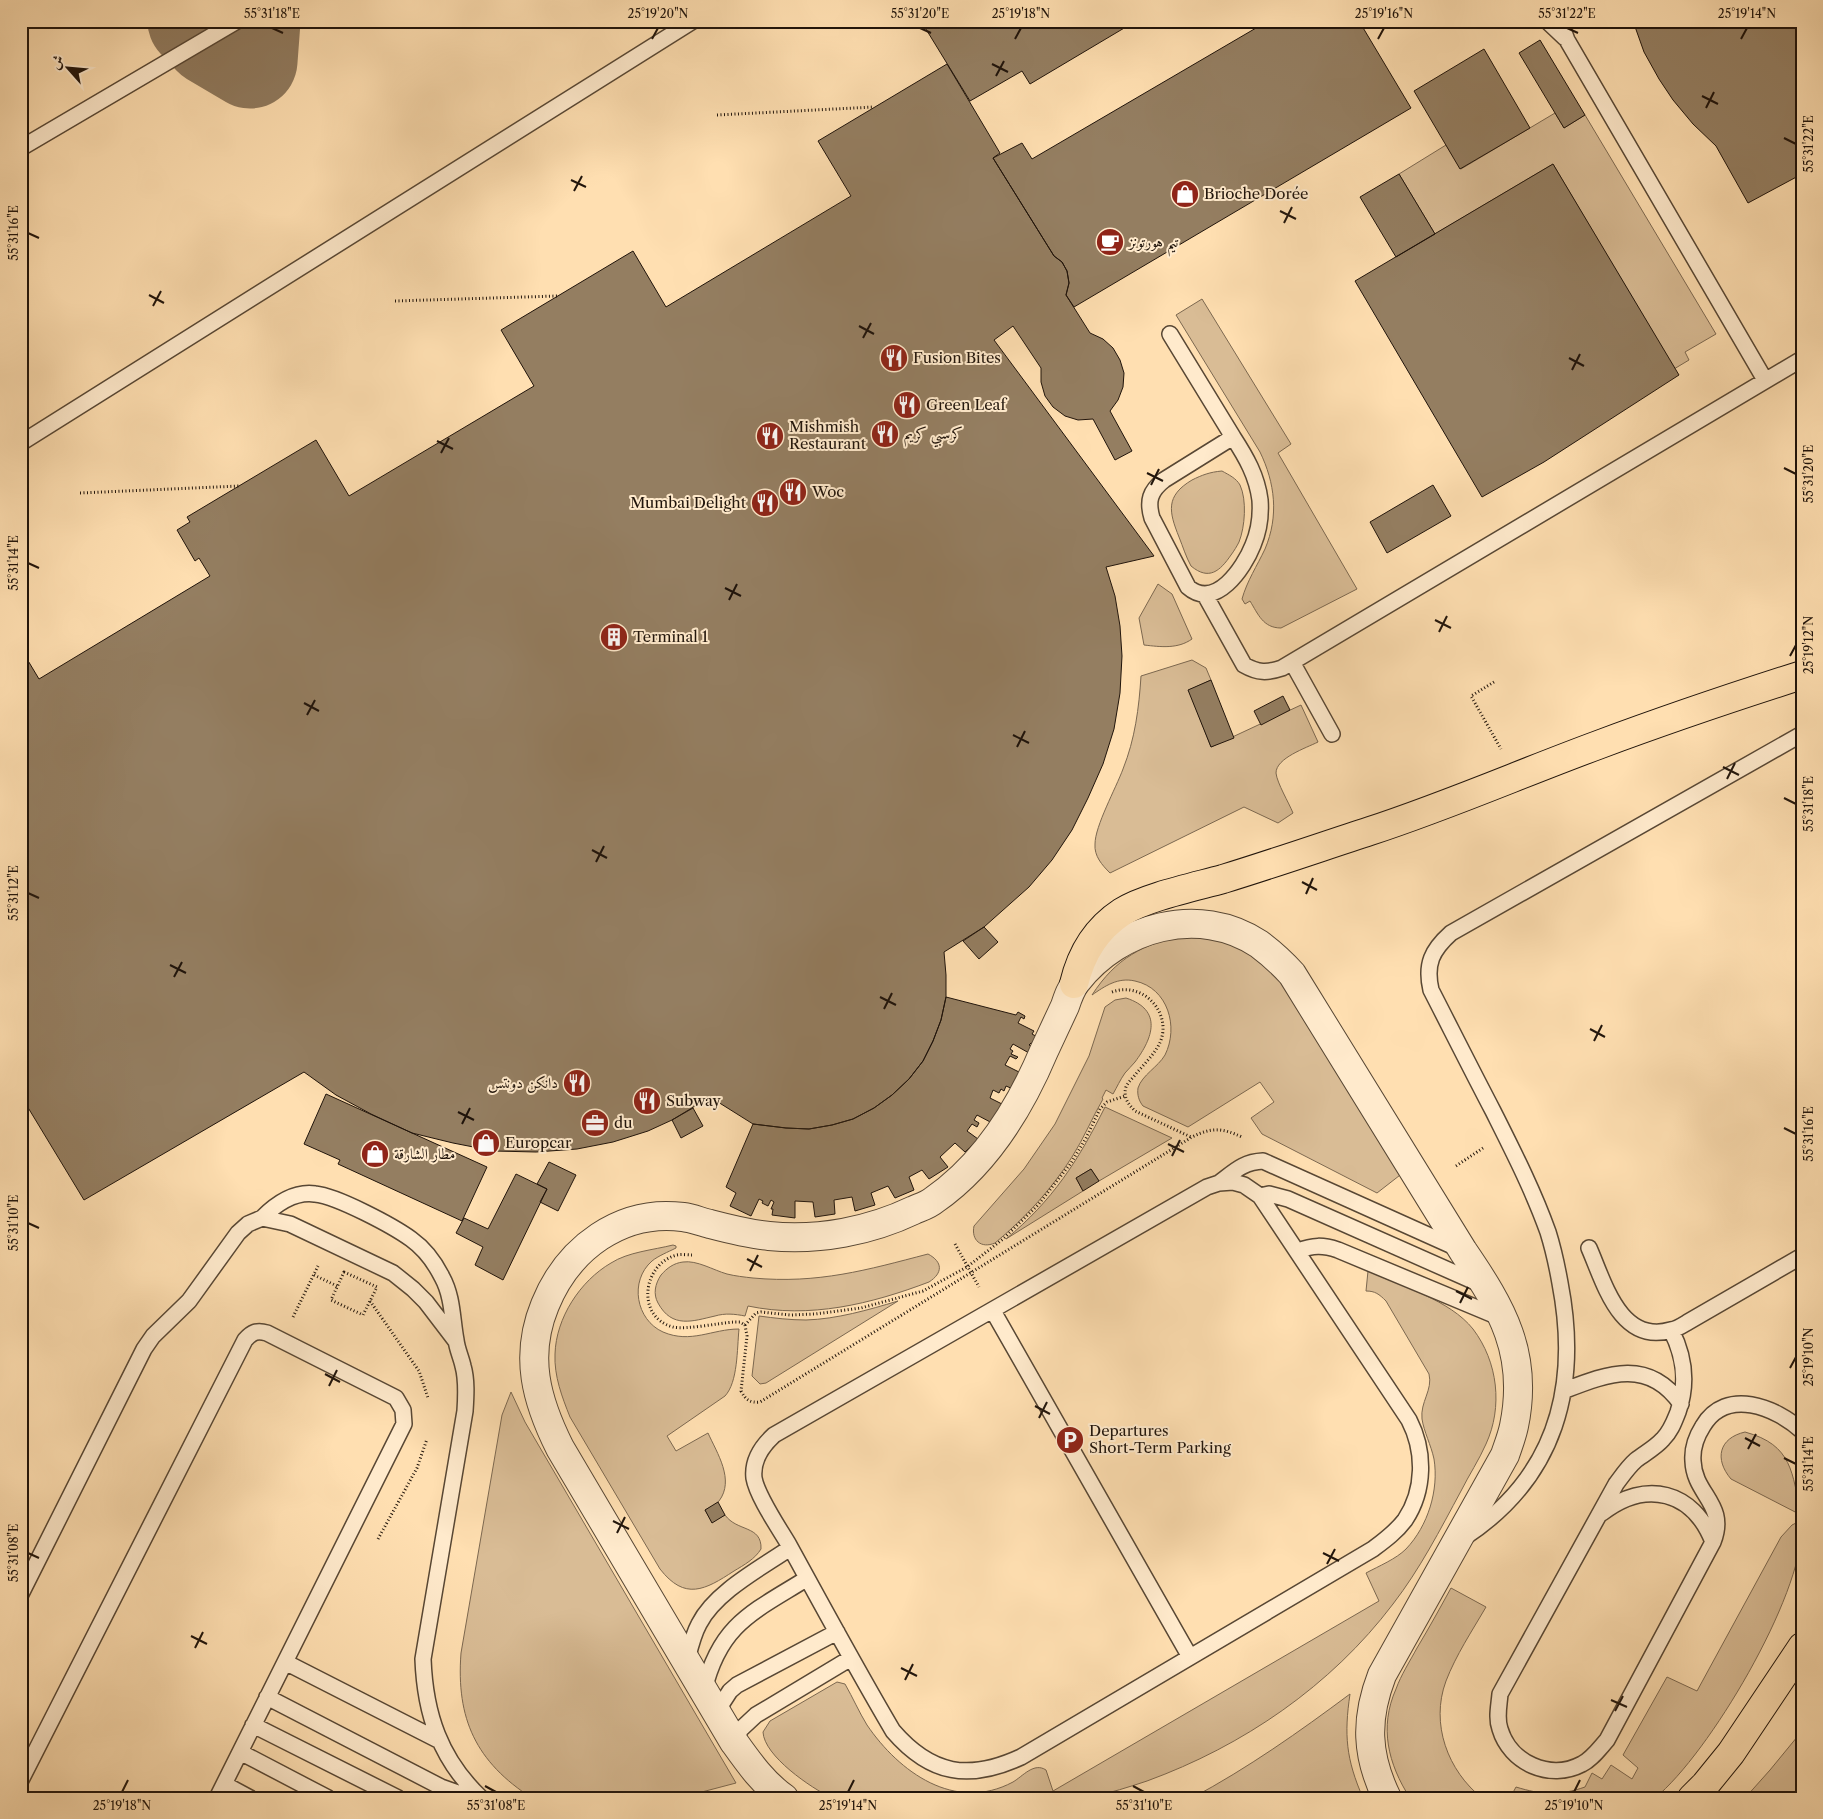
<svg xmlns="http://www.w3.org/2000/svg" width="1823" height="1819" viewBox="0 0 1823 1819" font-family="'Libre Caslon Text',Amiri,serif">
<rect width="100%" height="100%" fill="#ffdfb1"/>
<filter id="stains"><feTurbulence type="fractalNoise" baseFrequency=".004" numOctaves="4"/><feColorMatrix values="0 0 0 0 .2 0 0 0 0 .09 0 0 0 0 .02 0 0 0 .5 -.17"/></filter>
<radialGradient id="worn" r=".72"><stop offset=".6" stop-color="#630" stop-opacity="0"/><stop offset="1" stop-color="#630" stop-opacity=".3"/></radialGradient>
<path fill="#d9bc95" stroke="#7c6850" d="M1555,113L1564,128L1585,115L1716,334L1685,352L1689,360L1674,369L1553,164L1435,234L1399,174L1446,145L1461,169Z
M1202,299L1291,444L1278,453L1357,589L1281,628C1263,628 1258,614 1250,601L1245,604L1242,599C1247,581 1257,566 1265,549C1279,516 1275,483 1260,452L1176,315Z
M1222,471C1229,475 1236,478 1240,485C1247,500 1245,527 1239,542C1237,546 1234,551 1231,555C1220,571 1209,581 1191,566C1186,557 1183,547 1179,537C1169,512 1165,496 1192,480C1202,475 1210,472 1222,471Z
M1158,584L1172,594L1192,639C1178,649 1161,647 1144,645L1139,618Z
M1192,660L1206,668L1211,680L1189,690L1211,747L1301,705L1318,742C1306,748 1276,758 1276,773C1277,783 1289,803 1293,813L1278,823L1244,807L1110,873C1102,865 1094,856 1095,844C1095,826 1116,788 1123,769C1135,739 1139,708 1141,676Z
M1185,935L1227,940L1275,968L1404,1172L1377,1193L1262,1134L1251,1118L1274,1102L1260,1082L1188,1127L1143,1106C1139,1101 1137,1095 1138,1088C1142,1075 1158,1067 1165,1055C1179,1027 1168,988 1135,981C1118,977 1105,986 1092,995C1116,958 1143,944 1185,935Z
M1126,998C1163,1010 1153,1038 1135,1062C1132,1066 1128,1069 1125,1073C1120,1080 1117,1087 1113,1094L1106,1090L1102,1098L1103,1099C1092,1118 1084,1138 1072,1157C1051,1190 1025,1218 995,1243C981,1249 971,1240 974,1226L1024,1169L1055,1124L1089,1056L1105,1007L1115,1000Z
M1105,1107L1172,1138L1099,1181L1091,1169L1076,1178L1083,1191L1006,1239C1053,1200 1078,1161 1105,1107Z
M673,1245L676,1246V1248C668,1252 658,1256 652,1261C629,1281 636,1320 663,1332C691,1344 712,1329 739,1329C737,1349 738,1382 725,1396L667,1436L676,1451L708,1433C717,1453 735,1480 719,1501C716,1505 709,1508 705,1510L712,1522L725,1515C737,1532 762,1525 761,1549C755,1559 744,1565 734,1571C705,1590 685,1601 660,1569L570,1417C562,1397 554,1376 555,1354C556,1318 580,1281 611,1263C628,1252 653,1250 673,1245Z
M928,1254C943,1262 943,1273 929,1282C871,1304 810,1319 748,1306L745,1316C735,1314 725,1313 715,1316C693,1321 672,1329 658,1303C653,1294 655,1284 661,1275C667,1268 674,1263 683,1262C697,1260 713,1270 727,1274C735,1276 744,1277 753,1278C818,1284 867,1270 928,1254Z
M1368,1271C1401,1286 1450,1300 1473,1329C1498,1362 1503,1407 1486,1444C1479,1460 1469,1475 1461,1491C1440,1530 1420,1569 1393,1604C1331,1686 1243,1746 1147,1781C1129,1787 1110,1793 1091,1797C1079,1799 1066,1798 1054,1798C1031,1798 1008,1798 985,1798C934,1798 883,1798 832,1798C811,1788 764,1756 763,1732L770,1721L837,1682L845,1684C853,1698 859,1712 867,1725C899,1772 955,1813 1013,1782C1023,1776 1034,1762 1046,1770L1053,1791L1379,1601L1366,1573C1379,1566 1396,1559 1406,1549C1428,1526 1439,1490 1434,1459C1431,1445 1424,1432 1422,1419C1420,1402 1433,1390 1429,1374L1386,1301C1379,1294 1375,1291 1366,1291Z
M898,1301L766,1383L760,1384L752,1376L759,1316C774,1318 790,1320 806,1320C837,1319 868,1310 898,1301Z
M511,1392L525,1422L736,1783L679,1798H532C476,1762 456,1719 461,1653L502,1415Z
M1745,1432C1793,1445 1792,1473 1801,1515L1731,1479C1714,1459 1719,1438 1745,1432Z
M1796,1523L1802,1527C1802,1597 1709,1754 1655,1798H1510L1516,1787C1542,1795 1559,1796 1585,1787L1592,1773L1602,1779L1611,1765L1632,1779L1638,1768L1623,1755L1667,1677L1697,1691L1781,1537L1792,1525Z
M1451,1588L1486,1607C1472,1631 1456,1655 1446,1681C1430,1724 1448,1771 1482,1798H1410C1388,1764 1379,1727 1396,1689C1401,1675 1410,1661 1417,1648C1429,1628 1440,1608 1451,1588Z
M1350,1694C1344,1735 1346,1759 1363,1798H1192C1248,1768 1299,1732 1350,1694Z
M1802,1731V1798H1745L1770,1770Z"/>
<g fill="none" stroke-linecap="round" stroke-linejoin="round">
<path stroke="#907a5e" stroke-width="95" d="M195,21L211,38L250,61L253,21"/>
</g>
<path fill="#947e61" stroke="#20140b" d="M921,21H1136L1030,84L1022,71L970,101Z
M1268,21H1359L1411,108L1074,307L1066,295L1069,283L1067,271L1062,262L1054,256L993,158L1022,143L1032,159Z
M1633,21H1802V174L1748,203L1716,146L1693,124L1673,100L1659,79L1644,52Z
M1540,40L1585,115L1564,128L1519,53Z
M1484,49L1530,128L1460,169L1414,91Z
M947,64L1000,153L993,158L1054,256L1062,262L1067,271L1069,283L1066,295L1090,333L1103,339L1113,348L1120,360L1124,373L1123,387L1118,400L1110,411L1132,451L1115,460L1093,419L1078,420L1065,416L1053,407L1045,396L1041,382V368L1013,326L994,340L1154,556L1106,567L1115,596L1120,626L1122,656L1120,693L1114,729L1103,764L1088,798L1072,830L1052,860L1029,887L984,927L944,952L946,975V997L941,1020L933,1041L923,1061L909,1079L892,1095L874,1108L853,1119L832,1125L809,1129L786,1128L753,1124L710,1097L672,1120L648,1131L613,1142L577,1149L536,1152L494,1151L453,1143L412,1133L371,1114L336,1095L304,1072L84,1200L21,1096V649L39,679L210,576L199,558L195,561L177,530L190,522L187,517L316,440L349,496L534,386L501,330L633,251L666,307L851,196L818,141Z
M1553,164L1679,375L1544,462L1482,497L1355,281Z
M1399,174L1435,234L1396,257L1360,197Z
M1433,485L1451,516L1387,553L1370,522Z
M1211,680L1234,738L1211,747L1188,690Z
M1283,696L1290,710L1261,725L1254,711Z
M984,927L998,942L979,959L963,941Z
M946,997L1016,1015L1018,1012L1025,1016L1024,1019L1021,1017L1018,1023L1034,1031L1032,1034L1041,1039L1035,1045L1031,1043L1029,1045L1033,1047L1029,1053L1013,1044L1010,1049L1013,1051L1011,1054L1018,1057L1016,1059L1010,1056L1005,1065L1021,1073L1013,1089L1006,1086L1004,1091L1001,1089L999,1093L993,1090L990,1098L1004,1105L994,1124L977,1115L974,1120L979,1123L977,1127L972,1124L967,1131L978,1139L965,1152L955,1143L940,1157L948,1167L929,1179L922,1170L909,1177L914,1190L895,1198L888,1186L871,1193L875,1205L855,1211L852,1197L834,1200L835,1214L815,1217L813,1202L795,1201V1218L772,1215L773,1209H771L774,1202L771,1200L768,1206L762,1203L763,1201L759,1199L751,1216L730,1206L736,1193L726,1187L753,1124L786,1128L809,1129L832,1125L853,1119L874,1108L892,1095L909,1079L923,1061L933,1041L941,1020Z
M326,1094L487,1167L462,1221L338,1164L340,1160L304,1144Z
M693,1108L703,1126L681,1138L672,1120Z
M549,1162L576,1175L558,1211L540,1202L547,1189L537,1184Z
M1091,1169L1099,1181L1083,1191L1076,1178Z
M516,1174L547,1189L503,1280L475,1265L483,1247L456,1233L464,1218L488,1229Z
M718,1502L725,1515L712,1523L705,1510Z"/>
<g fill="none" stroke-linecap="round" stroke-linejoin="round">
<defs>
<path id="lane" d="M1547,21L1565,38
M1560,21L1567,40L1765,380
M21,148L237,21
M1170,334L1233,437
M1233,437C1246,457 1257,476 1260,500C1261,514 1259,531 1253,545C1244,568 1215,611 1188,587L1152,518C1147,501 1150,491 1164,480Z
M21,443L693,21
M1205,595L1244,665C1258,673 1267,673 1282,668L1802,359
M1292,662L1332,734
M1233,1182L1244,1185L1260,1196L1409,1420C1425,1451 1425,1490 1405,1520C1396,1532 1385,1540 1373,1549L1021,1757C969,1781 931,1775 893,1731C857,1670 823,1607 789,1545C779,1528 757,1496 754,1478C752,1460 762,1446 774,1435L1207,1187L1219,1183Z
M1219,1183C1235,1171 1243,1162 1263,1161L1459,1249
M1260,1196L1269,1194L1288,1199L1482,1285
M262,1218C276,1204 294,1191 315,1194C337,1196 393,1226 411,1239C425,1249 435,1263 442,1277C453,1297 452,1319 456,1340C457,1349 461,1357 463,1366C467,1380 466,1396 465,1411L423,1659C425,1714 440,1759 481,1798
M1589,1248C1604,1282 1620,1345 1671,1330C1677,1329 1683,1325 1688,1322L1802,1256
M1298,1251C1313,1245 1323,1245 1338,1250L1501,1318
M993,1311L1190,1657
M1671,1330C1685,1357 1688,1383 1678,1412C1674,1422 1671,1431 1663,1439C1655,1448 1645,1453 1636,1460C1628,1467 1622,1476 1616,1484L1500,1694C1499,1706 1496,1718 1500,1729C1510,1763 1550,1781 1582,1764C1592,1759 1599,1749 1607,1740L1713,1542C1728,1504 1694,1495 1693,1461C1692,1448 1696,1437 1703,1426C1726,1387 1776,1407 1802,1431
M1563,1391C1607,1374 1648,1357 1681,1404
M1602,1513C1646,1479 1693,1491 1713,1542
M1465,1537C1556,1477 1580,1387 1560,1283C1557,1266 1553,1248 1548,1232C1533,1190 1513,1151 1493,1111C1472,1071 1452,1031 1431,990C1425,964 1432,950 1451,933L1802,734
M21,1594L144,1349L153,1336L189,1301L238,1233L248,1224L262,1218L290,1224L393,1273L413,1289L426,1302L455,1340
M687,1660C690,1648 693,1635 699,1624C715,1592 761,1568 790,1548
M285,1662L440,1741
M704,1690C720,1624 753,1612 806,1579
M267,1697L441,1787L472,1798
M717,1711L730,1691L737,1685L837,1632
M253,1725L398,1798
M734,1742L741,1729L756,1715L851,1658
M240,1752L328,1798
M21,1780L245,1340C252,1332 257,1330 267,1333L396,1398L403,1410L404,1424L217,1798
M224,1784L250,1798"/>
<path id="street" d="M784,1798C763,1783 749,1763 734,1742L560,1448C536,1400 524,1356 545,1305C568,1248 621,1209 683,1217C692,1218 701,1222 710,1224C729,1229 749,1234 769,1236C819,1241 870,1231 914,1210C921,1207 928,1205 934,1200C986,1164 1020,1108 1044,1051C1051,1036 1058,1021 1065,1006C1068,997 1071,988 1077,981C1119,927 1199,904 1259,944C1271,953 1282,963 1292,974L1463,1251C1502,1308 1529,1354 1514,1426C1512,1436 1508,1446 1505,1455L1382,1675C1365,1719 1366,1755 1387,1798"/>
<path id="highway" d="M1074,984C1081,954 1096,929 1122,912C1146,897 1194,887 1223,879C1272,864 1321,847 1370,831C1447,806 1522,773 1598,745C1665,720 1733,697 1802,675
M1692,1798L1705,1785L1731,1753L1802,1647"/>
</defs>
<use href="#lane" stroke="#584734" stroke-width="18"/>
<use href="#street" stroke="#584734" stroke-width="30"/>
<use href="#highway" stroke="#20140b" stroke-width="30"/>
<path stroke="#20140b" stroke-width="3" stroke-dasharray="1 2.5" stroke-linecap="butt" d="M717,115L874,107
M395,301L557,296
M80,493L239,486
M1494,682L1471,696L1501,749
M1112,992C1142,981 1171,1011 1161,1040C1156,1053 1144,1064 1135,1075C1132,1079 1128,1082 1126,1087C1123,1097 1128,1104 1135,1111L1191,1137
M1456,1166L1483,1148
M955,1244L979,1287
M692,1255C688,1255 682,1254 677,1255C643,1263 635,1317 673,1327C686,1330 719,1323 734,1322H740L745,1325L747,1336L741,1391C746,1400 750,1403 760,1402L1192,1137C1212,1127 1222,1128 1242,1137
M344,1272L377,1287L363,1315L331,1300Z
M314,1275L337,1286
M370,1301L419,1371L428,1398
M293,1317L318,1266
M745,1325L756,1313L761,1312L790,1315L815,1314L861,1308L923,1291L967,1267L1003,1239L1038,1205L1071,1163L1086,1138L1100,1109L1107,1102L1125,1096
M378,1539L417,1468L427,1439"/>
<use href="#lane" stroke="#ffeacc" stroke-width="15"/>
<use href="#street" stroke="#ffeacc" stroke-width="28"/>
<use href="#highway" stroke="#ffdfb1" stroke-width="28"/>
</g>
<path fill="none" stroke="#20140b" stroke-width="2" d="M272,28L283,33M920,28L931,33M1567,28L1578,33M652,39L658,28M1015,39L1021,28M1378,39L1384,28M1741,39L1747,28M992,64L1008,72M996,76L1004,61M1702,96L1718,104M1706,108L1714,92M1784,138L1796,144M571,180L586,187M574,191L582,176M1280,211L1296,219M1284,223L1292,207M28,233L39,238M149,295L164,303M153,306L161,291M859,326L874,334M863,338L871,323M1569,358L1584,366M1572,370L1580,354M437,441L453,449M441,453L449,438M1784,468L1796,474M1147,473L1163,481M1151,485L1159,469M28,563L39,568M725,588L741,596M729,600L737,584M1435,620L1451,628M1439,632L1447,616M1790,656L1796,645M304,703L319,711M307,715L315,700M1013,735L1029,743M1017,747L1025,731M1723,767L1739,775M1727,779L1735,763M1784,798L1796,804M592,850L607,858M596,862L604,846M1302,882L1317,890M28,893L39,898M1306,894L1313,878M170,965L186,973M174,977L182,962M880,997L896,1005M884,1009L892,993M1590,1029L1605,1037M1594,1041L1602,1025M458,1112L474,1120M462,1124L470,1108M1784,1128L1796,1134M1168,1144L1184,1152M1172,1156L1180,1140M28,1223L39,1228M747,1259L762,1267M750,1271L758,1255M1456,1291L1472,1299M1460,1303L1468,1287M1790,1368L1796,1357M325,1374L340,1382M329,1386L337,1370M1035,1406L1050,1414M1039,1418L1047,1402M1745,1438L1760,1446M1748,1449L1756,1434M1784,1458L1796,1464M613,1521L629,1529M617,1533L625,1517M28,1553L39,1558M1323,1553L1339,1561M1327,1564L1335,1549M191,1636L207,1644M195,1648L203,1632M901,1668L917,1676M905,1680L913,1664M1611,1700L1627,1707M1615,1711L1623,1696M485,1786L496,1792M1133,1786L1144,1792M122,1792L128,1780M848,1792L854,1780M1574,1792L1580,1780"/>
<defs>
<symbol id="shop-disc" viewBox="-11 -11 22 22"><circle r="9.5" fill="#8f2418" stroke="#ffeacc"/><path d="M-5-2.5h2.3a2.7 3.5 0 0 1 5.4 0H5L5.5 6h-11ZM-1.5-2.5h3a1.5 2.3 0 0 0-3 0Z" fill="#fff"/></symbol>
<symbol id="cafe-disc" viewBox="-11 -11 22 22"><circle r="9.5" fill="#8f2418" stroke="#ffeacc"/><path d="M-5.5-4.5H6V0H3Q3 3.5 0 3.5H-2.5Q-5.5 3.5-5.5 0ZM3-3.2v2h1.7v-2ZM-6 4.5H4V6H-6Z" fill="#fff"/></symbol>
<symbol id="restaurant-disc" viewBox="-11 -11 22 22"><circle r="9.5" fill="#8f2418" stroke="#ffeacc"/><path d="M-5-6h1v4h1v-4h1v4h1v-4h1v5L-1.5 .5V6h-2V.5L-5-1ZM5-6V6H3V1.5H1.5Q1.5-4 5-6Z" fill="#fff"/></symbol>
<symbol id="building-disc" viewBox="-11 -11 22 22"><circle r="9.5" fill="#8f2418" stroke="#ffeacc"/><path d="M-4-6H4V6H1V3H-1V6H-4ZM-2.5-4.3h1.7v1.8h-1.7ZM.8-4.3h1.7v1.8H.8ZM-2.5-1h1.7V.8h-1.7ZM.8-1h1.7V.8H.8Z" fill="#fff"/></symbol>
<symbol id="office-disc" viewBox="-11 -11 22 22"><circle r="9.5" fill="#8f2418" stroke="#ffeacc"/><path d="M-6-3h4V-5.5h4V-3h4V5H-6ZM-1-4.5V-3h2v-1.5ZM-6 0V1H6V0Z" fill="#fff"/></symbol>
<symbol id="parking-disc" viewBox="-11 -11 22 22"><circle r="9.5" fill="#8f2418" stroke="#ffeacc"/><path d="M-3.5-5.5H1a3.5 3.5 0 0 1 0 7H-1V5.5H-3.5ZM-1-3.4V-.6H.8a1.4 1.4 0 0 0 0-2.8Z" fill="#fff"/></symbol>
</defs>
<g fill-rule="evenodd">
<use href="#shop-disc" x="1169" y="178" width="32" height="32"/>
<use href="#cafe-disc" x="1094" y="226" width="32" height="32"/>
<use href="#restaurant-disc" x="878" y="342" width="32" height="32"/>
<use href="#restaurant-disc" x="891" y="389" width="32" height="32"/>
<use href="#restaurant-disc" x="869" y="418" width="32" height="32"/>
<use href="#restaurant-disc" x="754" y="420" width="32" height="32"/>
<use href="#restaurant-disc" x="777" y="476" width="32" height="32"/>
<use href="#restaurant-disc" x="749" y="487" width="32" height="32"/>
<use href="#building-disc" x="598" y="621" width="32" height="32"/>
<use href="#restaurant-disc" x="561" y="1067" width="32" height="32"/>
<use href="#restaurant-disc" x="631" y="1085" width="32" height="32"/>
<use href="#office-disc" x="579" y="1107" width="32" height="32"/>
<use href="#shop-disc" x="470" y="1127" width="32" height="32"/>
<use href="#shop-disc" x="359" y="1138" width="32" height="32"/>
<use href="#parking-disc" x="1054" y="1424" width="32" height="32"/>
</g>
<g text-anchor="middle" stroke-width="4" stroke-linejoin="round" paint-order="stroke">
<g font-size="15" fill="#20140b" stroke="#ffeacc" text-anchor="start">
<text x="1204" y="199">Brioche Dorée</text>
<text x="1129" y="247">تيم هورتونز</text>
<text x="913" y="363">Fusion Bites</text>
<text x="926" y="410">Green Leaf</text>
<text x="789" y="432">Mishmish<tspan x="789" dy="17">Restaurant</tspan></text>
<text x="904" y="439">كرسبي كريم</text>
<text x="812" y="497">Woc</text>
<text x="746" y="508" text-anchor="end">Mumbai Delight</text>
<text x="633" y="642">Terminal 1</text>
<text x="558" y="1088" text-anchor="end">دانكن دونتس</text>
<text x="666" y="1106">Subway</text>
<text x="614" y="1128">du</text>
<text x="505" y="1148">Europcar</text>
<text x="394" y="1159">مطار الشارقة</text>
<text x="1089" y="1436">Departures<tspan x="1089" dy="17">Short-Term Parking</tspan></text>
</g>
</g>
<rect width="1823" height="1819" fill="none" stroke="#ffdfb1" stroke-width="55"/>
<g transform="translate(68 68) rotate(297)" stroke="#ffeacc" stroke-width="4" paint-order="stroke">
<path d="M0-4L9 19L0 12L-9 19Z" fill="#20140b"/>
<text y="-8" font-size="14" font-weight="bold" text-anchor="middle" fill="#20140b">ش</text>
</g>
<rect x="28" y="28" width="1768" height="1764" fill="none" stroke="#20140b" stroke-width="2"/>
<g font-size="12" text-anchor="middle" fill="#20140b">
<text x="272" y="18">55°31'18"E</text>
<text x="658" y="18">25°19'20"N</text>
<text x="920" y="18">55°31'20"E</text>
<text x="1021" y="18">25°19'18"N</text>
<text x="1384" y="18">25°19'16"N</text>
<text x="1567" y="18">55°31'22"E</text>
<text x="1747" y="18">25°19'14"N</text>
<text transform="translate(1809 144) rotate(-90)" y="4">55°31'22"E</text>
<text transform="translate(14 233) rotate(-90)" y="4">55°31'16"E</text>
<text transform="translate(1809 474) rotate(-90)" y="4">55°31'20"E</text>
<text transform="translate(14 563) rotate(-90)" y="4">55°31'14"E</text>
<text transform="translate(1809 645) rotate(-90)" y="4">25°19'12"N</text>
<text transform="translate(1809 804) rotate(-90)" y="4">55°31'18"E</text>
<text transform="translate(14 893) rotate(-90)" y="4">55°31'12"E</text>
<text transform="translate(1809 1134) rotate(-90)" y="4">55°31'16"E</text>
<text transform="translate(14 1223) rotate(-90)" y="4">55°31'10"E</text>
<text transform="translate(1809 1357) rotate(-90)" y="4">25°19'10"N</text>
<text transform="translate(1809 1464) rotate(-90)" y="4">55°31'14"E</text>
<text transform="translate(14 1553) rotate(-90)" y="4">55°31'08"E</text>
<text x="122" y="1810">25°19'18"N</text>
<text x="496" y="1810">55°31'08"E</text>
<text x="848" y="1810">25°19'14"N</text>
<text x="1144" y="1810">55°31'10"E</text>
<text x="1574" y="1810">25°19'10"N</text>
</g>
<rect width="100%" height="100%" filter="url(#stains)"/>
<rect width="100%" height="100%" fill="url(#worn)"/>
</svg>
